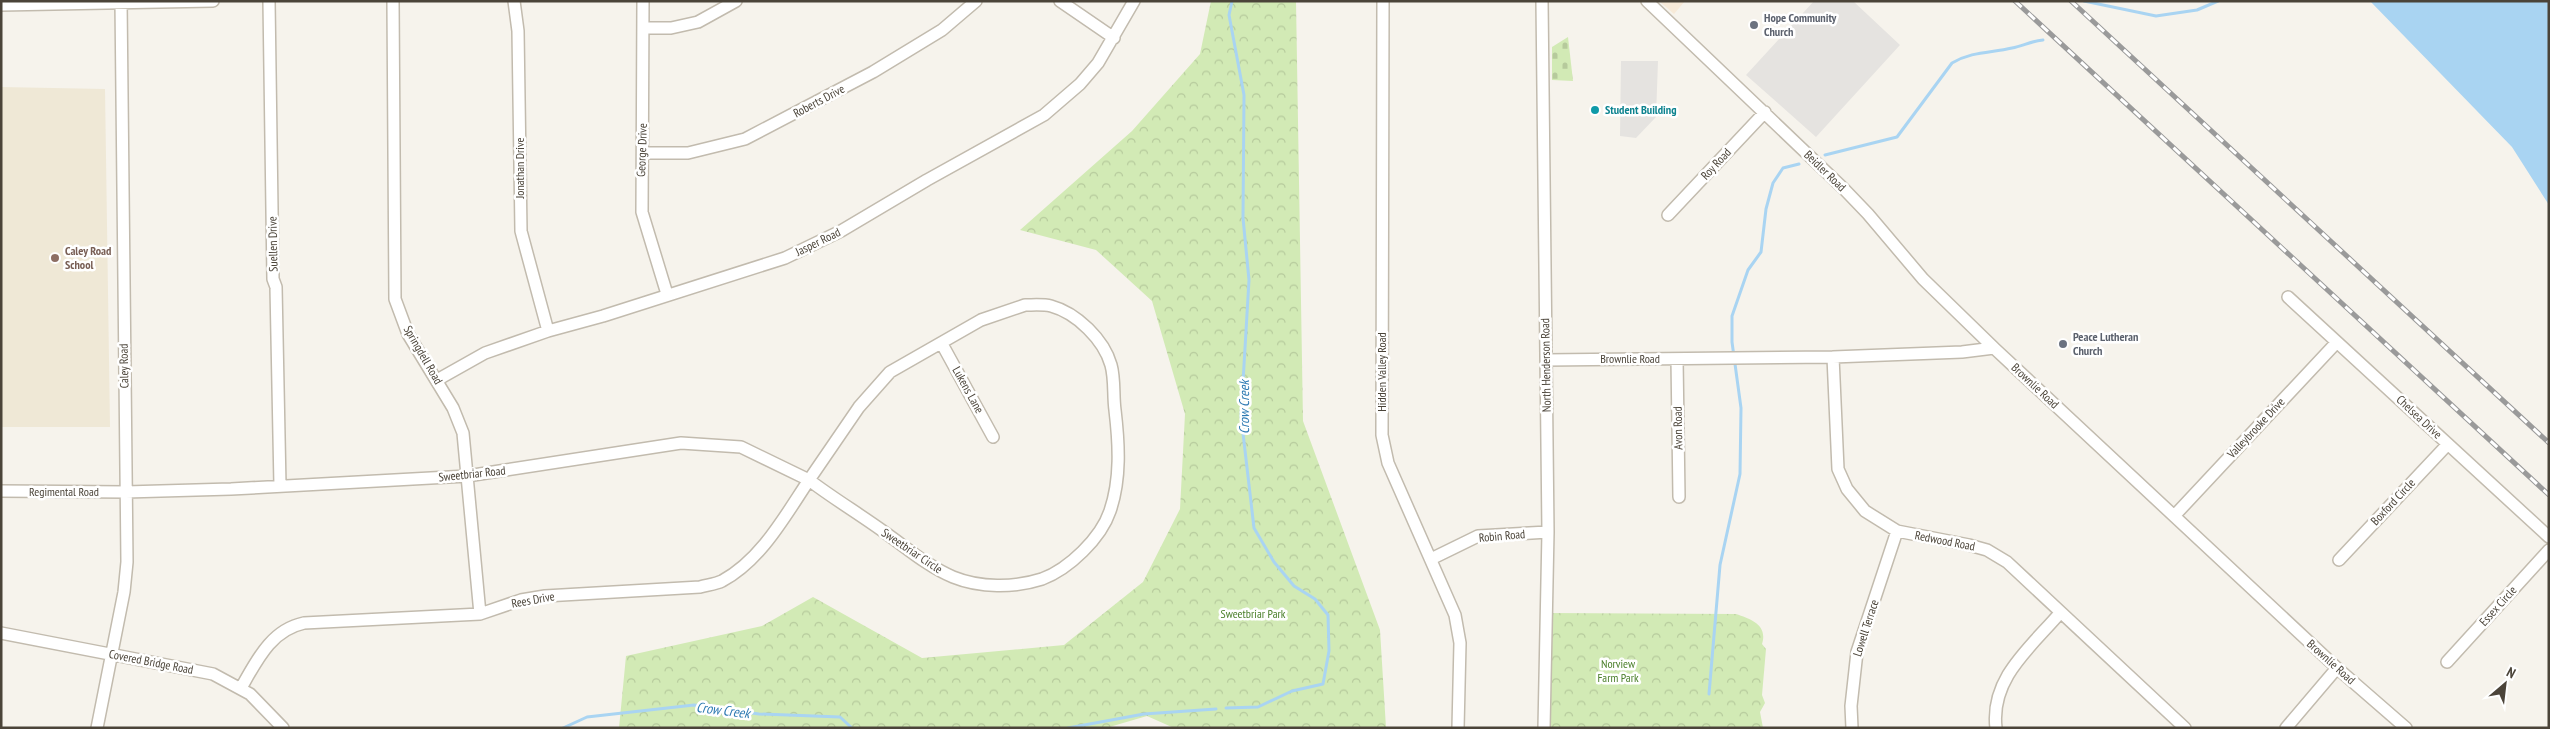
<svg xmlns="http://www.w3.org/2000/svg" width="2550" height="729" viewBox="0 0 2550 729" font-family="'PT Sans Narrow',sans-serif">
<defs>
<pattern id="cemetery-stones" width="16" height="16" patternUnits="userSpaceOnUse" patternTransform="scale(1.25)"><rect width="16" height="16" fill="#d2eab5"/><path d="M2 7V4a2 2 0 0 1 4 0v3zM10 15v-3a2 2 0 0 1 4 0v3z" fill="#b6ca9c"/></pattern>
<pattern id="park-crowns" width="20" height="18" patternUnits="userSpaceOnUse" patternTransform="scale(1.25)"><rect width="20" height="18" fill="#d2eab5"/><path d="M2 6a3 3 0 1 1 6 0M12 15a3 3 0 1 1 6 0" fill="none" stroke="#b6ca9c"/></pattern>
</defs>
<rect width="100%" height="100%" fill="#f6f3ec"/>
<path fill="#f7ead8" d="M1659,1H1685L1674,14Z"/>
<path fill="#efe8d6" d="M1,87L105,89L110,427H1Z"/>
<path fill="url(#cemetery-stones)" d="M1568,37L1573,81L1552,80V47Z"/>
<path fill="url(#park-crowns)" d="M1211,1H1296L1303,421L1380,630L1386,728H1174L1147,716L1106,728H619L626,656L762,626L813,597L922,658L1064,645L1143,582L1180,509L1185,414L1152,301L1096,250L1020,230L1132,131L1200,54Z
M1546,613L1736,614C1751,619 1768,625 1762,644L1766,649L1762,695L1765,703L1760,712L1763,728H1545Z"/>
<path fill="#e5e3e0" d="M1814,1H1853L1900,45L1816,137L1746,75Z
M1621,61H1658L1656,117L1636,138L1620,136Z"/>
<path fill="#a9d4f2" d="M2370,1H2549V205L2512,147Z"/>
<g fill="none" stroke-linecap="round" stroke-linejoin="round">
<path stroke="#a9d4f2" stroke-width="3" d="M2084,1L2156,16L2197,10L2218,1
M1825,155L1897,137L1952,63C1972,51 1991,53 2012,48C2023,46 2031,41 2043,40
M1709,694L1720,565L1740,474L1741,408L1732,342V316L1748,270L1761,252L1766,209L1773,183L1783,168L1799,164
M1226,708L1258,707L1292,691L1323,684L1329,651L1328,615L1315,599L1294,586L1274,562L1254,528L1241,416L1249,280L1243,218L1244,95L1229,15L1232,1
M563,728L587,717L694,705L759,714L840,717L852,728
M1068,728L1144,714L1216,709"/>
<defs>
<path id="minor" d="M269,1L273,279L276,287L280,486
M393,1L395,299L408,334L453,408L463,433L480,614
M514,1L518,31L521,231L548,331
M643,1L642,212L667,294
M1060,1L1114,38
M1383,1L1382,435L1388,463L1455,615L1460,643L1458,728
M1542,1L1548,532L1544,728
M1647,1L1844,189L1868,214L1923,279L1994,348
M1,5L213,1
M643,28H671L698,22L736,1
M643,153H688L745,139L873,72L942,30L976,1
M1668,215L1765,112
M2288,297L2549,537
M1025,305C1033,305 1043,304 1051,306C1077,313 1104,340 1111,365C1115,379 1113,396 1115,410C1119,444 1121,479 1110,511C1101,538 1069,569 1042,579C1014,588 980,588 953,577C929,567 908,549 887,534C861,515 834,499 809,480L859,407L890,372L981,320Z
M942,344L993,437
M1833,357L1838,469L1847,489L1865,511L1897,531L1969,545L1987,550L2007,562L2185,728
M1677,359L1679,497
M1546,360L1833,357L1962,352L1994,348L2337,668L2406,728
M437,380L485,353L548,331L603,316L785,258L841,231L927,180L1044,115L1080,84L1098,63L1134,1
M1,491L126,492L231,489L467,476L681,443L741,447L809,480C785,516 761,560 722,581C716,584 707,585 700,587L545,596L521,600L480,614L304,623C271,630 257,660 241,688
M2175,515L2337,342
M1431,559L1478,536L1548,532
M2339,560L2448,444
M1,633L213,674L250,694L283,728
M2447,662L2549,550
M97,728L124,592L127,562L121,1
M1852,728L1851,706L1857,652L1897,531
M1996,728C1990,678 2031,647 2060,613
M2286,728L2337,668"/>
</defs>
<use href="#minor" stroke="#c2bbae" stroke-width="14"/>
<use href="#minor" stroke="#fff" stroke-width="11"/>
<defs>
<path id="rail" d="M2015,1L2549,495
M2071,1L2549,443"/>
</defs>
<use href="#rail" stroke="#9a9a9a" stroke-width="5"/>
<use href="#rail" stroke="#fff" stroke-width="3" stroke-dasharray="9" stroke-linecap="butt"/>
</g>
<g fill="#6b7280" stroke="#fff" stroke-width="2">
<circle cx="1754" cy="25" r="5"/>
<circle cx="2063" cy="344" r="5"/>
</g>
<circle fill="#0f9aa8" stroke="#fff" stroke-width="2" cx="1595" cy="110" r="5"/>
<circle fill="#8d6e63" stroke="#fff" stroke-width="2" cx="55" cy="258" r="5"/>
<g text-anchor="middle" stroke-width="5" stroke-linejoin="round" paint-order="stroke">
<g font-size="12" font-weight="bold" fill="#5b616d" stroke="#fff" text-anchor="start">
<text x="1764" y="22">Hope Community<tspan x="1764" dy="14">Church</tspan></text>
<text x="2073" y="341">Peace Lutheran<tspan x="2073" dy="14">Church</tspan></text>
</g>
<g font-size="12" fill="#4b4439" stroke="#fff">
<text transform="translate(819 101) rotate(-28)" y="4">Roberts Drive</text>
<text transform="translate(642 150) rotate(-88)" y="4">George Drive</text>
<text transform="translate(1716 164) rotate(-47)" y="4">Roy Road</text>
<text transform="translate(520 168) rotate(-90)" y="4">Jonathan Drive</text>
<text transform="translate(1825 171) rotate(44)" y="4">Beidler Road</text>
<text transform="translate(818 242) rotate(-26)" y="4">Jasper Road</text>
<text transform="translate(273 244) rotate(-91)" y="4">Suellen Drive</text>
<text transform="translate(423 355) rotate(60)" y="4">Springdell Road</text>
<text x="1630" y="363">Brownlie Road</text>
<text transform="translate(1546 365) rotate(-91)" y="4">North Henderson Road</text>
<text transform="translate(124 366) rotate(-91)" y="4">Caley Road</text>
<text transform="translate(1382 372) rotate(-90)" y="4">Hidden Valley Road</text>
<text transform="translate(2035 386) rotate(43)" y="4">Brownlie Road</text>
<text transform="translate(968 390) rotate(61)" y="4">Lukens Lane</text>
<text transform="translate(2419 417) rotate(43)" y="4">Chelsea Drive</text>
<text transform="translate(1678 428) rotate(-91)" y="4">Avon Road</text>
<text transform="translate(2256 428) rotate(-47)" y="4">Valleybrooke Drive</text>
<text transform="translate(472 474) rotate(-6)" y="4">Sweetbriar Road</text>
<text x="64" y="496">Regimental Road</text>
<text transform="translate(2393 502) rotate(-47)" y="4">Boxford Circle</text>
<text transform="translate(1502 536) rotate(-5)" y="4">Robin Road</text>
<text transform="translate(1945 541) rotate(11)" y="4">Redwood Road</text>
<text transform="translate(912 551) rotate(34)" y="4">Sweetbriar Circle</text>
<text transform="translate(533 600) rotate(-10)" y="4">Rees Drive</text>
<text transform="translate(2498 606) rotate(-48)" y="4">Essex Circle</text>
<text transform="translate(1866 628) rotate(-72)" y="4">Lowell Terrace</text>
<text transform="translate(151 662) rotate(11)" y="4">Covered Bridge Road</text>
<text transform="translate(2331 662) rotate(42)" y="4">Brownlie Road</text>
</g>
<g font-size="12" font-weight="bold" fill="#0d838f" stroke="#fff" text-anchor="start">
<text x="1605" y="114">Student Building</text>
</g>
<g font-size="12" font-weight="bold" fill="#785e54" stroke="#fff" text-anchor="start">
<text x="65" y="255">Caley Road<tspan x="65" dy="14">School</tspan></text>
</g>
<g font-size="12" fill="#4a7f2a" stroke="#fff">
<text x="1253" y="618">Sweetbriar Park</text>
<text x="1618" y="668">Norview<tspan x="1618" dy="14">Farm Park</tspan></text>
</g>
<g font-size="14" font-style="italic" fill="#2e7ab2" stroke="#fff">
<text transform="translate(1244 407) rotate(-90)" y="5">Crow Creek</text>
<text transform="translate(723 710) rotate(7)" y="5">Crow Creek</text>
</g>
</g>
<rect width="2550" height="729" fill="none" stroke="#4b4439" stroke-width="5"/>
<g transform="translate(2505 684) rotate(28)" stroke="#ffffff" stroke-width="4" paint-order="stroke">
<path d="M0-4L9 19L0 12L-9 19Z" fill="#4b4439"/>
<text y="-8" font-size="14" font-weight="bold" text-anchor="middle" fill="#4b4439">N</text>
</g>
</svg>
